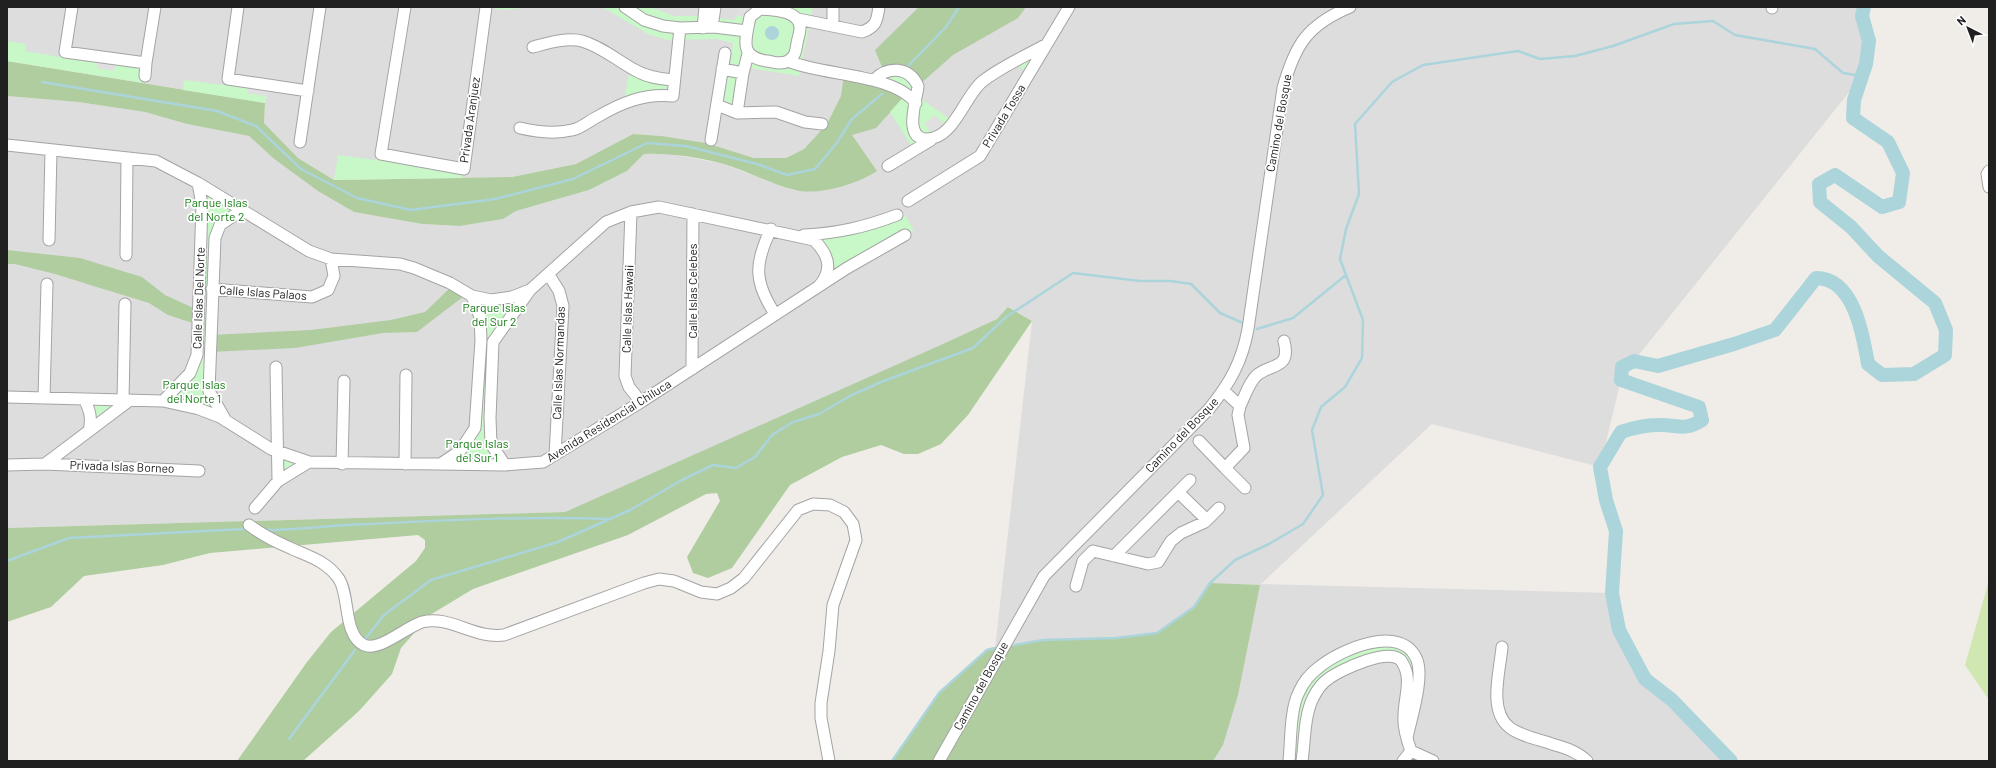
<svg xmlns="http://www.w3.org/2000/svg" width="1996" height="768" viewBox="0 0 1996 768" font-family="Barlow,sans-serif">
<rect width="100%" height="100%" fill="#f0ede8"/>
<path fill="#deddde" d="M7,7H1864L1862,16L1869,41L1866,64L1862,76L1634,361L1622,367L1621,380L1600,467L1432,424L1261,584L1612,593L1619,630L1645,679L1672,700L1731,761H939L1003,647L995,648L1032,321L1009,307L997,319L976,330L565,512L7,528V96L78,102L145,112L187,124L249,136L273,158L354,212L422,224L460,226L503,219L516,211L589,190L627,171L644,154L664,153L720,163L796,191L827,124L804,149L786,158H754L706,143L662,136L633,134L576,164L512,177L334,180L298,158L264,123L265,103L7,61Z"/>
<path fill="#d0e7b1" d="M1989,580V700L1965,665Z"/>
<path fill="#b0cd9f" d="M919,7H1026L1018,18L953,55L918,86L884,72L875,50Z
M7,61L265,103L264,123L298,158L334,180L512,177L576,164L633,134L662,136L706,143L754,158H786L804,149L827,124L841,96L844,75L907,94L876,128L852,135L877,171C857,184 819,196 795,190C770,184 746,170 720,163C696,157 669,153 644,154L627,171L589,190L516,211L503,219L460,226L422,224L354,212L318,191L273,158L249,136L187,124L145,112L78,102L7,96Z
M7,250L80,258L142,277L165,295L200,311L199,325L168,315L149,303L100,288L55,274L15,264H7Z
M453,285L468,293L417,332L383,333L295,348L210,352V335L311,330L391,320L425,312Z
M1008,307L1032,321L968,415L941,444L918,454H904L881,445L842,457L790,485L732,568L708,578L693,573L687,557L720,501L717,493L706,494L628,535L473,589L430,615L401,648L392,674L359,711L303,761H237L307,662L331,632L416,561L425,548V540L418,535L210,553L163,565L84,576L51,607L7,622V528L565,512L943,344L997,319Z
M1210,583L1260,585L1238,695L1223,745L1213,761H892L939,693L987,650L1043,640L1116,638L1157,633L1194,607Z"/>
<path fill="#c8f7c8" d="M482,7H529L505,10Z
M602,7H650L674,16H703L735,20L736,16L750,17L781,7H813L799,76L730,65L733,43L716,39L667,40L648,34Z
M7,41L26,44L25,51L60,57L65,53L99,57L114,71L116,59L146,64L144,83L7,61Z
M1047,44L1029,73L1013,63Z
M630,67L674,80L673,96L624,103Z
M722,69L743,73L737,113L717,105Z
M908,74L917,96L954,122L948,128L934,115L935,137L914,150L890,112L906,94L879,75Z
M228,79L249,82L247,93L267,96L265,103L183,90L184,80L223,85Z
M381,154L464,169L462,178L334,180L338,155L375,160Z
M198,183L242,210L220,225L209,391L226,421L163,401L197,355Z
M903,212L914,230L847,268L814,291L828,265L814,240L863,227Z
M530,290L493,342L490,428L505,465L442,463L475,428L481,340L472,296L491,300Z
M84,399L130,400L89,431Z
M276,451L309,462L278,481Z
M1392,641L1417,659L1412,710L1402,660L1378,656L1319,688L1302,761H1289L1295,703L1328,660Z"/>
<path fill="#e0e0e0" d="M738,7H769L750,17L736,16Z
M99,57L116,59L114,71L97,68Z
M249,82L268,85L267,96L247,93Z
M935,115L948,128L935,137L924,124Z"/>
<path fill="#abd4db" d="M765 33a7 7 0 1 1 14 0a7 7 0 1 1-14 0Z"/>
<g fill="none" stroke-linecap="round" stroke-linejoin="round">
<path stroke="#abd4db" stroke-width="2.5" d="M905,69L946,27L959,7
M42,82L217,111L256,126L301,169L357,198L411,210L495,199L573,179L647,143L686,146L757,164L787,175L815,169L836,144L852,119L882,94
M1257,329L1293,318L1346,275
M262,530C298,530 333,525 369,524C448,520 529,516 609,519
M7,561L69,538L244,529
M365,639L384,615L431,580L558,542L630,510L682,480L713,465L736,468L755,457L772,435L793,422L819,414L850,396L881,382L973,348L1006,317L1073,273L1140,281H1171L1191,284L1220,313L1243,323
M1015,645L1043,640L1116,638L1157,633L1194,607L1210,583L1235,560L1269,544L1303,524L1323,495L1312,430L1321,407L1345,387L1362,358L1363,320L1340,259L1346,229L1359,194L1355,124L1392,82L1423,65L1518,51L1540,59L1575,56L1613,46L1674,24L1713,21L1735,35L1815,49L1843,73L1862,76
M289,739L355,650
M892,761L939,693L987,650L995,648"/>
<path stroke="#abd4db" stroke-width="14" d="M1731,761L1672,700L1645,679L1619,630L1612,593L1616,531L1606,500L1600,467L1621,432C1633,428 1644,425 1657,425C1678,424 1683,432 1702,420L1699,407L1621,380L1622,367L1634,361L1658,366L1734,344L1775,330L1816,278C1854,278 1863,335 1868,364L1882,375L1914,374L1945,355L1946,330L1935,303L1878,256L1851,227L1820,202L1819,184L1835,175L1882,207L1899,202L1903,173L1888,142L1853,118L1854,100L1866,64L1869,41L1862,16L1864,7"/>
<defs>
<path id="minor" d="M72,7L65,52L146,63L145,76
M238,7L228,79L308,91
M405,7L381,154L464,169L486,7
M625,7L644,20L663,26L680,28L714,27L747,31
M1772,8V7
M760,9C773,10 800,10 800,28C800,33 798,38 797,43C796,51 795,57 788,61C781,65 774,62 767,61C738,57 746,39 750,17Z
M798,19L862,32C876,27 877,21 879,7
M833,26V7
M712,27L715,7
M703,28L705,7
M533,47C548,43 567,37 582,41C602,47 615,59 633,69C646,77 659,79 674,80
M788,61C823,76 892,73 916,103
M146,63L155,7
M722,69L743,73
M874,80C887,66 909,66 918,86C917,99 903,137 925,139C954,141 965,94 983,81C1002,66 1026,56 1047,44
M717,105L737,113L776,112L805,122L822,124
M737,113L743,73L748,54
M520,128C537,132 555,134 572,130C580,129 589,121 597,117C621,103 644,93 673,96L680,28
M711,140L725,53
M300,142L320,7
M7,145L156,161L198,183L309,251L331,259L400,264L414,268L450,283L472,296L491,300L512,297L530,290L606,222L631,212L659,207L814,240C828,254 834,269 819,286
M888,166L931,140
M1989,171L1987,174L1989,187
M908,201L980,156L1069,7
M631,212L625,376L629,387L641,402
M771,229C754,264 754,282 775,314
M804,235C839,233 865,227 897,215
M49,240L51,150
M126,255L127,158
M549,275L559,291L563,306L555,455
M212,289L312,297L328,290L334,276L331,259
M276,367L278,481
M692,369L693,214
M1224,391L1240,406C1245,396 1249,382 1257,375C1273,363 1291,369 1284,341
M7,397L163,401L199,409L220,417L271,449L309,462L505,465L543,462L641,402L847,268L905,235
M44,398L47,284
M84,399C90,410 92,418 89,431
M123,400L125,304
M163,401L190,373L197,355L202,205L198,183
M226,421L209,391L215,238L220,225L242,210
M1199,441L1225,468L1244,448L1238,415L1240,406
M442,463L460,451L475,428L481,340L480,317L472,296
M45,464L199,471
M342,464L344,381
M405,464L406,375
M7,465L45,464L130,400
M505,465L491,444L490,418L493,342L530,290
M1225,468L1245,488
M1178,492L1207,520
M255,508L278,481L309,462
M249,525C261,534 274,541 288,547C307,556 326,560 339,579C350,596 343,635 364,645C379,652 406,627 422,622C451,615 473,639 504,635L644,583L659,579L674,581L701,592L717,594L731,588L744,578L798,510L813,504L830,505L844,512L853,524L856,540L833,605L829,651L821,703V718L829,761
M1114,556L1190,480
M1076,586L1083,561L1093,551L1148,564L1158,562L1171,541L1181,533L1205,522L1219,508
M1502,647C1500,671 1488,710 1509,727C1520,736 1538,739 1552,744C1565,748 1577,751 1587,761
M1411,751L1433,761
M939,761L1044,576L1209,409C1230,383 1242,362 1248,329L1283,88C1295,45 1307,25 1350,7
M1289,761C1291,741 1290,709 1299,692C1303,683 1310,674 1318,668C1339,650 1402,622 1417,660C1424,679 1411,718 1407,738
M1302,761C1305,741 1304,716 1313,698C1316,692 1322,683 1328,679C1340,670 1392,645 1402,662C1413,679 1404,697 1404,716C1403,727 1407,740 1411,751
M1403,761L1411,751"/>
</defs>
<use href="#minor" stroke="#a4a4a4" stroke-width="13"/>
<use href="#minor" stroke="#fff" stroke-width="11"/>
</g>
<g text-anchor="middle" stroke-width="3.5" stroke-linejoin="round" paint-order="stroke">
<g font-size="12" fill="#202020" stroke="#fff">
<text transform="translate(1004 116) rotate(-59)" y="4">Privada Tossa</text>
<text transform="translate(470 120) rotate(-82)" y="4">Privada Aranjuez</text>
<text transform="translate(1279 123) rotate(-80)" y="4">Camino del Bosque</text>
<text transform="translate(693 291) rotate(-90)" y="4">Calle Islas Celebes</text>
<text transform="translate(263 293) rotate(4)" y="4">Calle Islas Palaos</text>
<text transform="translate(199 298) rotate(-88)" y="4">Calle Islas Del Norte</text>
<text transform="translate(628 309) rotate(-88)" y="4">Calle Islas Hawaii</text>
<text transform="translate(559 363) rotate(-88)" y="4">Calle Islas Normandas</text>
<text transform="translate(609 421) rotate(-32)" y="4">Avenida Residencial Chiluca</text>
<text transform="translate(1182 435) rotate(-46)" y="4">Camino del Bosque</text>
<text transform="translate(122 467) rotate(2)" y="4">Privada Islas Borneo</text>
<text transform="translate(981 686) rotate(-61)" y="4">Camino del Bosque</text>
</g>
<g font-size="12" fill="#127b12" stroke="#fff">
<text x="216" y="207">Parque Islas<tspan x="216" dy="14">del Norte 2</tspan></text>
<text x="494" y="312">Parque Islas<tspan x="494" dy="14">del Sur 2</tspan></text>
<text x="194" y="389">Parque Islas<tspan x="194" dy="14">del Norte 1</tspan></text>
<text x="477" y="448">Parque Islas<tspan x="477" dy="14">del Sur 1</tspan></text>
</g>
</g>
<rect width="1996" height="768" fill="none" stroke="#202020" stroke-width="16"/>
<g transform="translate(1968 28) rotate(318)" stroke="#ffffff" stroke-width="3" paint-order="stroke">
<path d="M0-3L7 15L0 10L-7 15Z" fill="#202020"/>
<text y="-6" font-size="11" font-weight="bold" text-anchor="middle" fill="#202020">N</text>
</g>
</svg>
